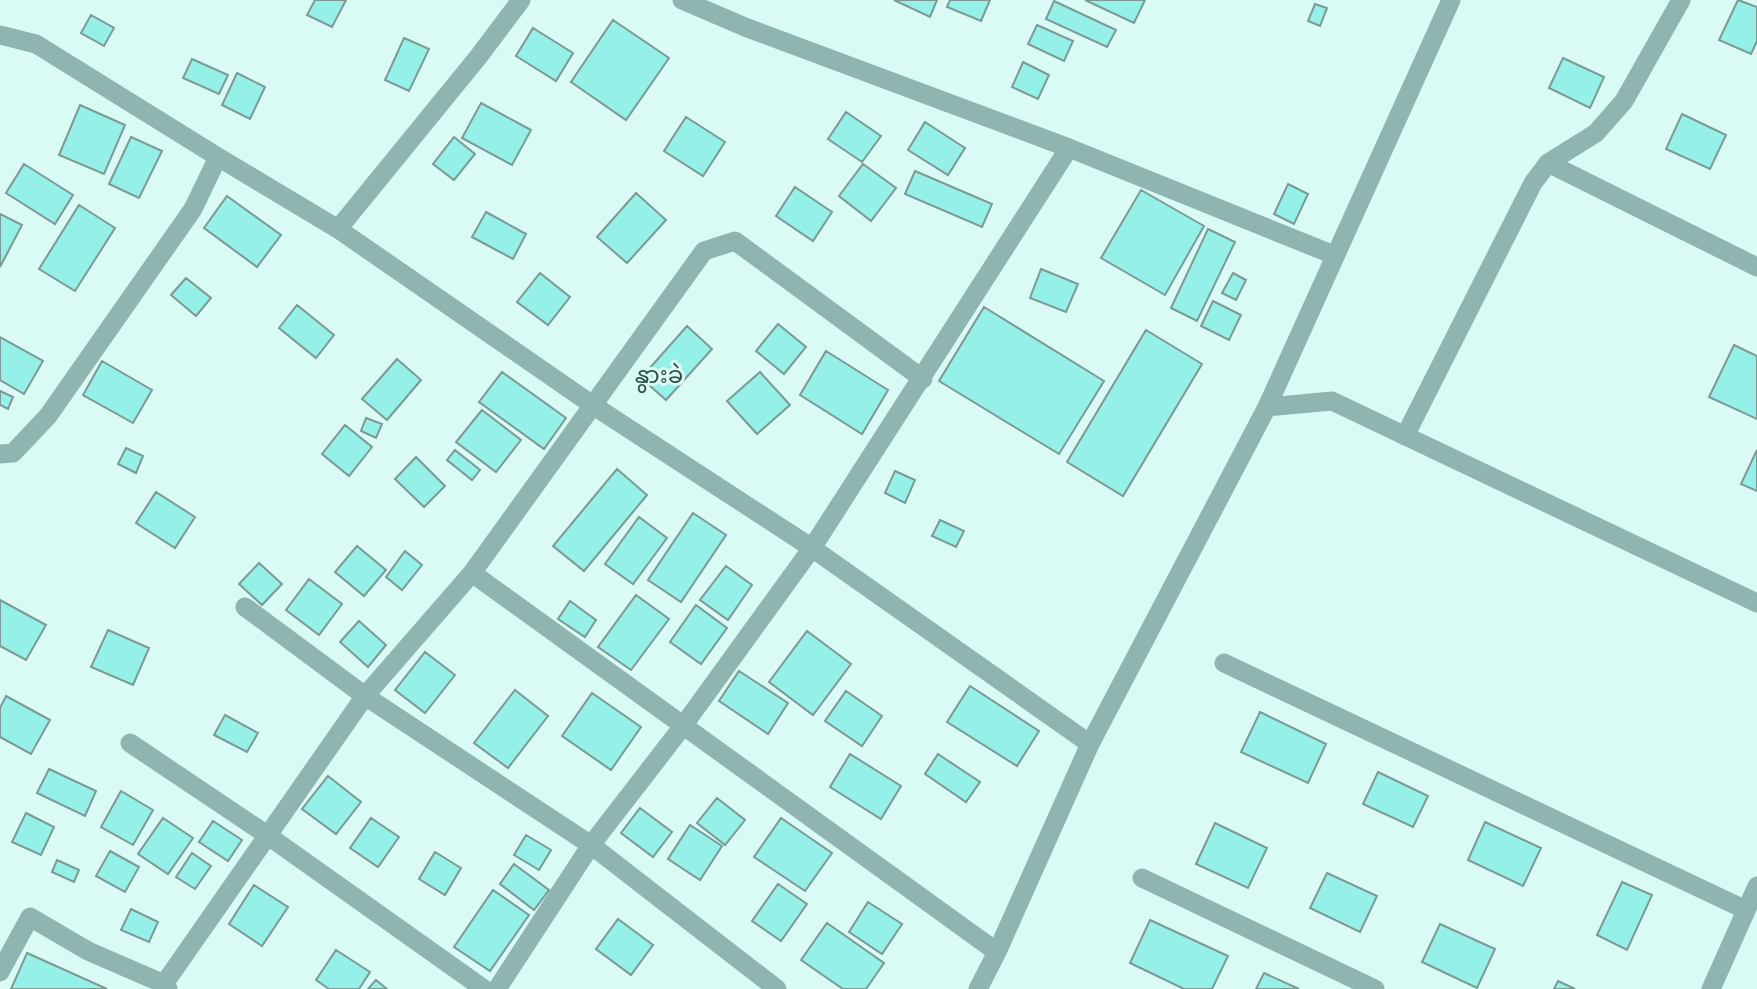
<svg xmlns="http://www.w3.org/2000/svg" width="1757" height="989" viewBox="0 0 1757 989" font-family="Roboto,'Noto Sans Myanmar',sans-serif">
<rect width="100%" height="100%" fill="#dafaf5"/>
<path fill="#95f1e7" stroke="#7c9995" stroke-width="2" d="M315,0H346L332,27L307,15Z
M894,0H937L930,17Z
M950,0H990L981,21L947,7Z
M1085,0H1145L1134,23Z
M1738,0L1757,7V41L1751,54L1719,40Z
M1054,1L1116,30L1107,47L1046,19Z
M1315,4L1327,8L1320,26L1308,21Z
M91,15L114,28L104,46L81,33Z
M613,20L669,58L626,120L571,82Z
M1037,25L1073,41L1064,61L1028,44Z
M533,28L573,53L556,81L516,56Z
M404,38L429,49L409,91L385,80Z
M1563,58L1604,77L1590,108L1549,88Z
M192,59L228,75L219,94L183,78Z
M1023,62L1049,75L1038,99L1012,87Z
M237,73L265,87L250,119L222,105Z
M481,103L531,130L512,165L462,138Z
M80,105L125,125L104,174L59,155Z
M846,112L881,136L862,162L828,139Z
M1682,114L1726,135L1710,169L1666,149Z
M686,117L725,142L703,176L664,151Z
M925,122L965,148L948,175L908,150Z
M131,137L162,151L139,198L109,184Z
M454,137L475,154L454,180L433,164Z
M24,164L73,195L55,224L6,193Z
M863,164L896,188L871,221L839,196Z
M915,171L992,204L982,227L905,194Z
M1288,184L1308,194L1294,224L1274,214Z
M795,187L832,212L813,241L776,216Z
M1141,190L1204,226L1165,295L1101,258Z
M636,193L666,220L627,263L597,237Z
M227,196L281,235L257,267L204,228Z
M79,205L115,228L75,291L39,269Z
M486,212L526,234L513,259L472,237Z
M0,214L22,225L0,267Z
M1208,229L1235,242L1197,321L1171,308Z
M1041,269L1078,284L1066,312L1030,298Z
M540,273L570,297L548,325L517,302Z
M1233,273L1246,280L1236,300L1222,293Z
M186,278L211,298L196,316L171,295Z
M1213,301L1241,315L1229,340L1201,326Z
M297,305L334,335L316,358L279,328Z
M984,307L1104,381L1059,454L939,381Z
M778,324L806,347L784,374L756,351Z
M687,326L712,349L666,400L641,378Z
M1146,330L1202,364L1123,496L1067,462Z
M0,337L43,361L24,394L0,380Z
M1734,345L1757,356V419L1709,397Z
M826,351L888,390L862,434L800,395Z
M397,359L421,380L387,420L362,399Z
M102,361L152,390L133,423L83,395Z
M502,372L566,418L544,449L479,402Z
M760,372L790,405L757,434L727,401Z
M0,391L13,397L8,409L0,405Z
M482,410L521,440L496,472L456,442Z
M366,418L382,424L376,438L361,431Z
M345,425L372,447L349,476L322,454Z
M126,448L143,456L136,473L118,464Z
M455,450L480,470L472,480L447,460Z
M1757,450V491L1741,484Z
M416,457L445,486L424,507L395,479Z
M617,469L647,495L584,571L553,546Z
M895,471L915,480L905,503L885,493Z
M156,492L195,517L175,548L136,523Z
M693,513L726,535L681,602L648,580Z
M639,517L667,538L633,584L605,564Z
M940,520L964,531L956,547L932,536Z
M357,546L386,570L364,596L335,572Z
M405,551L422,565L402,590L386,577Z
M259,563L282,584L262,605L239,584Z
M726,566L752,585L728,620L700,600Z
M309,579L342,604L319,635L286,610Z
M636,595L669,619L631,670L598,647Z
M0,600L46,625L26,660L0,646Z
M570,601L596,620L585,637L558,619Z
M696,605L727,628L701,664L670,642Z
M359,621L386,645L368,667L340,642Z
M108,630L149,648L133,685L91,667Z
M807,631L851,664L813,715L769,682Z
M425,652L455,675L425,713L395,690Z
M739,671L788,703L768,734L719,701Z
M970,686L1039,731L1017,766L947,722Z
M515,690L548,716L508,768L474,743Z
M846,691L882,716L862,746L825,721Z
M592,693L641,727L611,770L562,736Z
M6,696L50,720L31,754L0,737V708Z
M1260,712L1326,744L1308,783L1241,752Z
M225,715L258,733L247,752L214,735Z
M850,754L901,786L881,819L830,787Z
M938,754L980,782L966,802L925,774Z
M49,769L96,791L85,816L37,793Z
M1378,772L1428,796L1413,827L1363,804Z
M328,776L361,802L336,834L302,809Z
M121,791L153,810L133,845L101,827Z
M717,798L745,820L725,845L697,823Z
M640,808L672,832L653,857L621,833Z
M26,813L54,827L41,855L12,842Z
M163,818L193,838L168,874L138,854Z
M371,818L399,837L378,867L350,848Z
M781,818L832,853L805,891L754,857Z
M213,821L242,840L228,861L199,842Z
M1485,822L1541,848L1523,886L1468,860Z
M1215,823L1267,848L1248,888L1196,864Z
M690,825L722,846L700,880L668,859Z
M526,835L551,850L539,870L514,855Z
M110,851L139,867L125,892L96,876Z
M435,852L461,868L445,895L419,879Z
M192,853L211,866L195,889L176,877Z
M57,860L79,870L74,882L52,872Z
M514,864L549,890L534,910L500,884Z
M1327,873L1377,896L1360,932L1310,908Z
M1622,882L1652,895L1627,950L1597,935Z
M778,884L807,904L781,941L752,921Z
M254,885L288,907L262,946L229,924Z
M493,890L529,915L490,971L454,947Z
M868,902L902,924L882,954L849,932Z
M131,909L158,922L149,942L121,930Z
M618,919L653,945L631,975L596,949Z
M1150,920L1228,956L1212,989H1184L1130,963Z
M827,923L884,963L866,989H843L801,960Z
M1440,924L1495,949L1477,988L1422,962Z
M336,950L370,972L359,989H329L316,980Z
M27,953L107,989H11Z
M1264,973L1299,989H1256Z
M376,980L387,989H368Z
M1558,981L1575,989H1554Z"/>
<g fill="none" stroke-linecap="round" stroke-linejoin="round">
<path stroke="#90b5b0" stroke-width="19" d="M682,0L745,27L1069,148L1334,255
M0,35L36,44L218,157L338,229L594,406L812,548L1090,744
M1548,163L1757,267
M338,229L479,56L521,0
M1267,407L1332,401L1757,603
M1405,436L1533,183L1548,163L1596,133L1624,101L1681,0
M0,454L13,453L48,416L193,209L218,157
M472,573L997,952
M245,607L365,696L591,845L777,989
M1224,663L1746,910
M130,743L267,835L484,989
M1142,878L1375,989
M0,972L30,917L88,951L164,984L168,989
M164,984L365,696L472,573L704,251L735,241L923,379
M497,989L591,845L683,726L812,548L1069,148
M978,989L997,952L1090,744L1267,407L1451,0
M1711,989L1757,886"/>
</g>
<g text-anchor="middle" stroke-width="6" stroke-linejoin="round" paint-order="stroke">
<g font-size="23" fill="#344f4b" stroke="#dafaf5">
<text x="659" y="383">နွားခဲ</text>
</g>
</g>
</svg>
